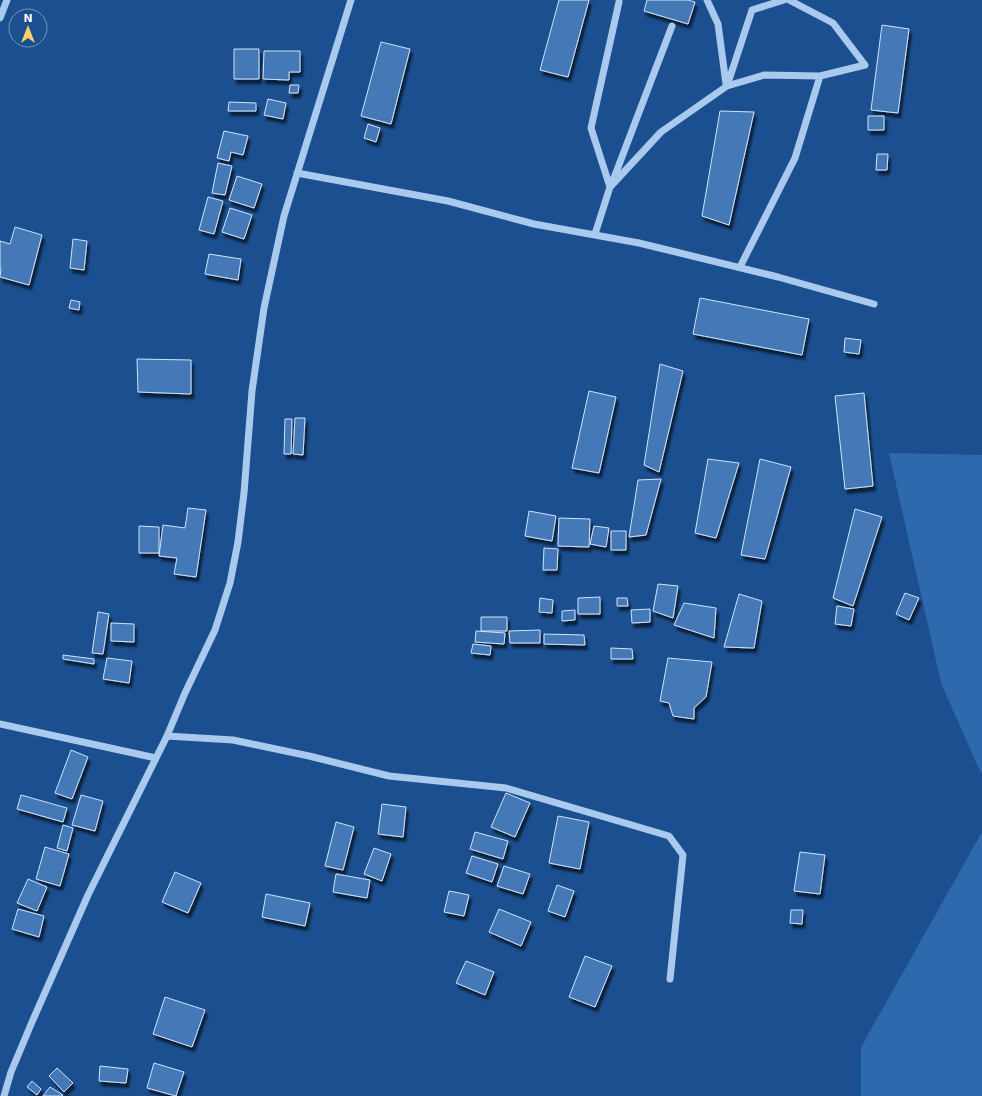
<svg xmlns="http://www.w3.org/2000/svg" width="982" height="1096" viewBox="0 0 982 1096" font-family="'DejaVu Sans',sans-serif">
<defs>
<filter id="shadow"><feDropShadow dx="2.5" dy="4.5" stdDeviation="1" flood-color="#0009"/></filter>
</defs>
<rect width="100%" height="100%" fill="#1b4f8f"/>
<path fill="#2e69ad" d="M889,453L982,455V773L980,771L941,683Z
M982,832V1096H861V1047Z"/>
<path fill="#4478b7" stroke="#cfe3fa" filter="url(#shadow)" d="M559,0H589L568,77L540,70Z
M647,0H688L695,2L688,24L644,11Z
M882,25L909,29L898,113L871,110Z
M381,42L410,49L391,124L361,116Z
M234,49H259V79H234Z
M264,51H300V72H289V80L263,79Z
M290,85H299L298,93H289Z
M268,99L286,103L283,119L264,115Z
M229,102L256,103V111H228Z
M720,111L754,112L729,225L702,216Z
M868,116H884V130H868Z
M368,124L380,128L376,142L364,138Z
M224,131L248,136L243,155L231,152L229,161L217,158Z
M877,154H888L887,170H876Z
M218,163L232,166L225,195L212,193Z
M237,176L262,184L254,208L229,200Z
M208,197L223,201L214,234L199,230Z
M230,208L252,215L244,239L222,232Z
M15,227L42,235L29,285L0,277L1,268L0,267V241L10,244Z
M73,239L87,241L84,270L70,268Z
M209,254L241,259L238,280L205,274Z
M700,298L809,319L802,355L693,334Z
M71,300L80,302L79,310L69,308Z
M845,338L861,340L859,354L844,352Z
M137,359L191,360V394L138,392Z
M660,364L683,371L659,472L644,465Z
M589,391L616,397L599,473L572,468Z
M864,393L873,486L845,489L835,396Z
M295,418H305L303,455L293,454Z
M285,419H292L291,454H284Z
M708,459L739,463L716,538L695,533Z
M760,459L791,467L765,559L741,555Z
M661,479L646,535L629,537L638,480Z
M188,508L206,510L196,577L174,574L177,558L159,556L163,525L185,528Z
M855,509L882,517L853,606L833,598Z
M529,511L556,516L552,541L525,536Z
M559,518L590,519L589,547L558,546Z
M139,526L159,527V553H139Z
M594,526L609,528L606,547L590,544Z
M611,531H626V550H611Z
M544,548L558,549L557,570H543Z
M658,584L678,586L673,618L653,611Z
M905,593L919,598L909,620L896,614Z
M739,594L762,601L754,648L724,647Z
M600,597V614H578V598Z
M540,598L553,600L552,613L539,612Z
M617,598H627L628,606H617Z
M684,603L716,608L714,638L674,625Z
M837,606L854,609L851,626L835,624Z
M650,609V622L632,623L631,610Z
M575,610V620L562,621V611Z
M98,612L109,614L103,654L92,653Z
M481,617H507V631H481Z
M111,623L134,624V642L111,641Z
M540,630V643H510L509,631Z
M476,631L505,633L504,644L475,642Z
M544,634L584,635L585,645L544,644Z
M473,644L491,646L490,655L471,653Z
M611,648L632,649L633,659H611Z
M63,655L94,659V664L63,659Z
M107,658L132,661L129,683L103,679Z
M668,658L712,662L706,697L694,708V719L673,716L669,703L660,701Z
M71,750L88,757L72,799L55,793Z
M506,793L530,803L515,837L491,827Z
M21,795L67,808L63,822L17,809Z
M81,795L103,801L95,831L72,825Z
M382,804L406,807L403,837L378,834Z
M558,816L589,822L580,869L549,863Z
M336,822L354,827L343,870L325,866Z
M63,825L73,828L67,851L57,848Z
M475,832L508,841L503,859L470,849Z
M45,847L69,854L60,886L36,879Z
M374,848L391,854L382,881L364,874Z
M800,852L825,855L820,894L794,891Z
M472,856L498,864L492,882L466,873Z
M504,866L530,874L523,894L497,886Z
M175,872L201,883L188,913L162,902Z
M336,874L370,880L367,898L333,892Z
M28,879L47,887L37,911L17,903Z
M557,885L574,891L565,917L548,911Z
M449,891L469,895L464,916L444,912Z
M266,894L310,903L305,926L262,917Z
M18,909L44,916L39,937L12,929Z
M499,909L531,922L521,946L489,932Z
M791,910H803L802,924L790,923Z
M585,956L612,966L595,1007L569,997Z
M466,961L494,972L485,995L456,983Z
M165,997L205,1010L192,1047L153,1034Z
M154,1063L184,1072L176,1096L147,1088Z
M100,1066L128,1069L126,1083L99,1081Z
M57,1068L73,1083L64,1092L49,1076Z
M32,1081L41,1089L37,1095L27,1087Z
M50,1087L63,1095L62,1096H43Z"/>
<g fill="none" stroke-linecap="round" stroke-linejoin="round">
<path stroke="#a9c9ee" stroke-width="7" d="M707,0L718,24L726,84
M0,18L7,0
M727,86L752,10L784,0
M297,173L448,201L534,224L639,243L778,277L874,304
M612,183L672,26
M610,187L591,128L619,2
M595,234L610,187L661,132L727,86L764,75L820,76L865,65L833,23L789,0
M740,267L795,158L820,76
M0,724L156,758
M167,736L233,740L309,756L389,776L506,788L669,836L683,855L670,979
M4,1096L11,1072L32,1022L88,895L167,736L185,693L215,630L230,583L238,542L244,493L252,391L264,308L284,216L351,0"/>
</g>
<g transform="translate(28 28)"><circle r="19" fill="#1b4f8f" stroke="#7695bc"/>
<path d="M0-3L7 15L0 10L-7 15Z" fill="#ffd166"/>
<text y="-6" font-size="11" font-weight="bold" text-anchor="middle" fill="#ffffff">N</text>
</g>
</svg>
